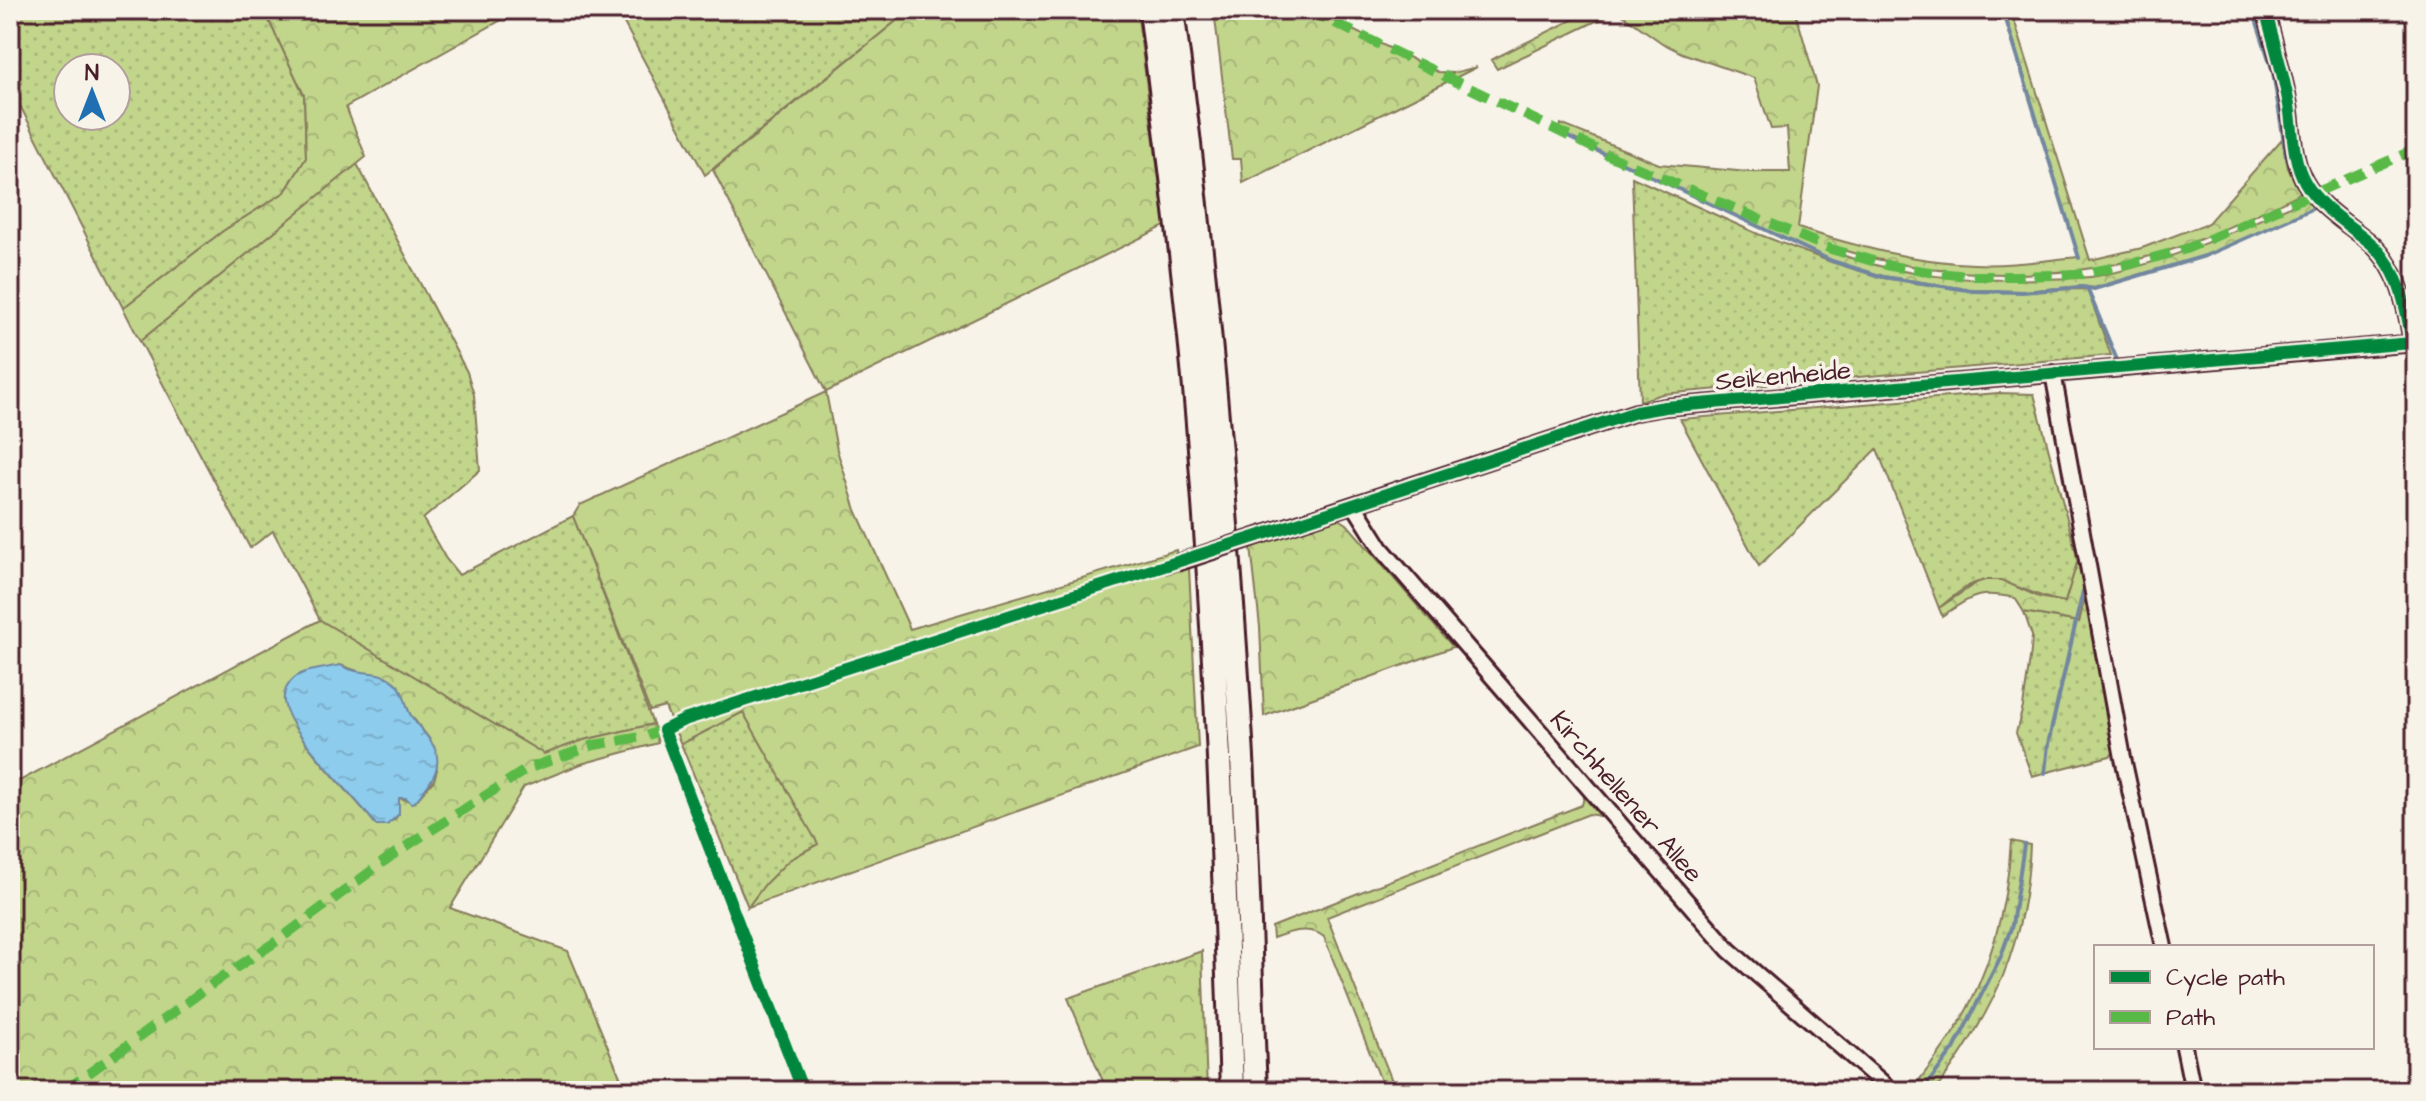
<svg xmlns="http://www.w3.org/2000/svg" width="2426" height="1101" viewBox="0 0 2426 1101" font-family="'Architects Daughter',sans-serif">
<defs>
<pattern id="grass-dots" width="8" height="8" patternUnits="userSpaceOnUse" patternTransform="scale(2)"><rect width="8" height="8" fill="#c1d58b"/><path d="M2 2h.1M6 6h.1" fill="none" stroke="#a7b678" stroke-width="1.8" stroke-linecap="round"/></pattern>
<pattern id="forest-crowns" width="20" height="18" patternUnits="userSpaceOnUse" patternTransform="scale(2)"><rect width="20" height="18" fill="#c1d58b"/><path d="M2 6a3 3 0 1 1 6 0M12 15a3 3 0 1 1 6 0" fill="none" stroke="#a7b678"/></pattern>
<pattern id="water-ripples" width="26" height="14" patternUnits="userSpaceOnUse" patternTransform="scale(2)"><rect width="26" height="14" fill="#8dcced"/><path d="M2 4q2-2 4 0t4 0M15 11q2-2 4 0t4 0" fill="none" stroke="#7bafcb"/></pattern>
</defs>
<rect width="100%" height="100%" fill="#f7f3e8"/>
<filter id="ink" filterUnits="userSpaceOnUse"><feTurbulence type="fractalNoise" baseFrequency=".0125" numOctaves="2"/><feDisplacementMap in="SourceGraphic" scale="16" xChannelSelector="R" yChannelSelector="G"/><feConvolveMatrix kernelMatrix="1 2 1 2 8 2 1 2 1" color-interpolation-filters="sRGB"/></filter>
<g filter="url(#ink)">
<path fill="url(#grass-dots)" stroke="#867a5b" stroke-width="2" fill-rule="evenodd" d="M21,10H264L304,95L306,158L285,192L223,231L123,308L10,86V23ZM68,68H116V116H68Z
M617,10H910L705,175Z
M357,164L467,372L474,395L480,470L423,519L446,559L459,575L573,516L653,724L584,740L544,754L320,620L273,531L250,548L140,341Z
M1632,177L1758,234L1831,262L1883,278L1973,291L2087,289L2111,355L1662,394L1640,401Z
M1998,393L2034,394L2078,560L2065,602C2036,599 2005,574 1975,583C1962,588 1949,600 1939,608L1877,449L1759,566L1680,419Z
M2085,596L2117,750L2110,756L2032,776L2016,733L2023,707L2031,651L2032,636L2024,612L2079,622Z
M743,712L819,844C784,862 771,876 748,907L681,744Z
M2011,841L2030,845C2026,944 1994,1012 1935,1091H1911C1926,1071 1942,1051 1955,1030C1991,972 2007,909 2011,841Z"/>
<path fill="url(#forest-crowns)" stroke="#867a5b" stroke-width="2" fill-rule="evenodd" d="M264,10H500L503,19L346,107L366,157L140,341L123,308L223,231L285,192L306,158L304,95Z
M910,10H1137L1165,226L826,392L837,450L856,510L910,629L1176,550L1177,556L1163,561L1166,574L1189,568L1198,747L748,907L766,883L789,860L818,844L743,712L681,744L665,707L650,711L573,516L580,505L826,392L713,170Z
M1214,10H1312L1438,72L1453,73L1477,67L1243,183L1241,159H1232Z
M1592,10H1795L1817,86L1798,228C1855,246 1914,262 1974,264C2009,266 2045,260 2079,257L2004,10H2011L2090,260L2142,248L2208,223L2282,139L2288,168L2297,186L2287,158L2274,72L2254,10H2262L2302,190L2297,195C2259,213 2220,233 2180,247C2071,284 1942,282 1833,247L1831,251C1899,277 1970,282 2042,279C2060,278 2079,279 2097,276C2169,263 2237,230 2303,200L2311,199L2320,206L2207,255L2094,288L2082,286L2023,291L1974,290L1883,276L1832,261L1559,132L1561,124L1659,164L1749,172H1790L1787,128L1771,129L1754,78L1682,53L1662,43L1617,11L1497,69L1491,60Z
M1336,517L1347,524L1453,647L1264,716L1260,627L1251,547Z
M2078,560L2085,596L2079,622L2024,612L2015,598C1977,590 1973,596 1942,616L1939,608L1976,583L1985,580H2001L2039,597L2065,602Z
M320,620L544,754L584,740L653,724L658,743L581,764L524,787L450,908L568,951L626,1091H10V786ZM340,665L398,685L410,714L431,741L437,770L434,780L415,802L399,798V814L394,820L376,825C354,794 282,731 284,694L322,671Z
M1584,797L1600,816L1589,814L1327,917L1396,1091H1385L1324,937C1310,925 1289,932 1273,938L1272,927L1582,805Z
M1202,951L1207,1091H1107L1068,998Z"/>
<path fill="url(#water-ripples)" stroke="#72879f" stroke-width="2" d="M340,665C358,676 377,669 392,680C403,687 405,701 409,712C415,724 424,731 431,742C447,765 430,784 415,802L411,803L406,798H399V814L387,825H376C356,796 287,733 284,701C283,693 287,685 293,679C304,669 325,669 340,665Z"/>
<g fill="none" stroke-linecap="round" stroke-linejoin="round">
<path stroke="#72879f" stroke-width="4" d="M2003,10L2079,258
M2253,10L2273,72L2286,155L2297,185
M1559,133L1832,261L1883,277L1974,291L2023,292L2082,287L2094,289L2205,256L2312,209
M2087,288L2117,360
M2045,773L2048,744L2083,591
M1922,1091L1954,1049L2001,956L2012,925L2024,845"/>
<defs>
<path id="minor" d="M2265,10C2274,41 2283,72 2289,105C2293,130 2292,159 2305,182C2319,207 2345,222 2367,240C2399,265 2406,305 2412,343
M2053,373L2123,758L2164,947
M1354,505L1381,548L1729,950L1892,1091
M1261,535L1636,412L1665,407L2416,343
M2184,1047L2193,1091"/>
<path id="highway" d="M1151,10C1170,160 1190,311 1201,462C1217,671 1225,881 1232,1091
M1172,10C1205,252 1226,496 1241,740C1248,857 1250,974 1255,1091"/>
</defs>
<use href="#minor" stroke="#4a1f2b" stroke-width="20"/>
<use href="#highway" stroke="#4a1f2b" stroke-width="28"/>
<use href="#minor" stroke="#f7f3e8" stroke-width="14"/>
<use href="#highway" stroke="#f7f3e8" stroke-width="22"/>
<defs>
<path id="minor-bridge" d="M1177,563L1261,535"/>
</defs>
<use href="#minor-bridge" stroke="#4a1f2b" stroke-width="20" stroke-linecap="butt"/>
<use href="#minor-bridge" stroke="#f7f3e8" stroke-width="14"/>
<path stroke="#58b947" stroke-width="10" stroke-dasharray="20 10" stroke-linecap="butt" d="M1308,10L1610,156L1831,249L1890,266L1930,272L1967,276H2018L2082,274L2131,264L2186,249L2416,149
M64,1091L222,977L280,939L394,854L527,769L594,745L646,736L671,726"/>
<defs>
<path id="cycleway" d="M803,1091L664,730L684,720L1289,526L1636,412L1665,407L2412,343C2406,305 2399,265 2367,240C2345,222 2319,207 2305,182C2292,159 2293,130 2289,105C2283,72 2274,41 2265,10"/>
</defs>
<use href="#cycleway" stroke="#f7f3e8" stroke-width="17"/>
<use href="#cycleway" stroke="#00873e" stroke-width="12"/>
</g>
</g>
<g text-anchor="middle" stroke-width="7" stroke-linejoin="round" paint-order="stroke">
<g font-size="26" fill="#4a1f2b" stroke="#f7f3e8">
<text transform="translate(1783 375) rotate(-5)" y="9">Seikenheide</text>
<text transform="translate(1627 796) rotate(49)" y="9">Kirchhellener Allee</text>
</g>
</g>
<rect width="2426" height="1101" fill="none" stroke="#f7f3e8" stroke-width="40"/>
<rect x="20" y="20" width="2386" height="1061" fill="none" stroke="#4a1f2b" stroke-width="3" filter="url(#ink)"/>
<rect x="2094" y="945" width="280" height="104" fill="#f7f3e8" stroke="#b29e9c" stroke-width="2"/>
<rect x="2110" y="971" width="40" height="12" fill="#00873e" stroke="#b29e9c" stroke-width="2"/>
<text x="2166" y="985" font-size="24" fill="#4a1f2b">Cycle path</text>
<rect x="2110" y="1011" width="40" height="12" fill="#58b947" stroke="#b29e9c" stroke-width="2"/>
<text x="2166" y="1025" font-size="24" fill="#4a1f2b">Path</text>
<g transform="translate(92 92)"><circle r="38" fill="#f7f3e8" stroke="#b29e9c" stroke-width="2"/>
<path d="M0-6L14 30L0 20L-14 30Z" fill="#1f6fb2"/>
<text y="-12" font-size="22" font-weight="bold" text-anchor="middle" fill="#4a1f2b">N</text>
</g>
</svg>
